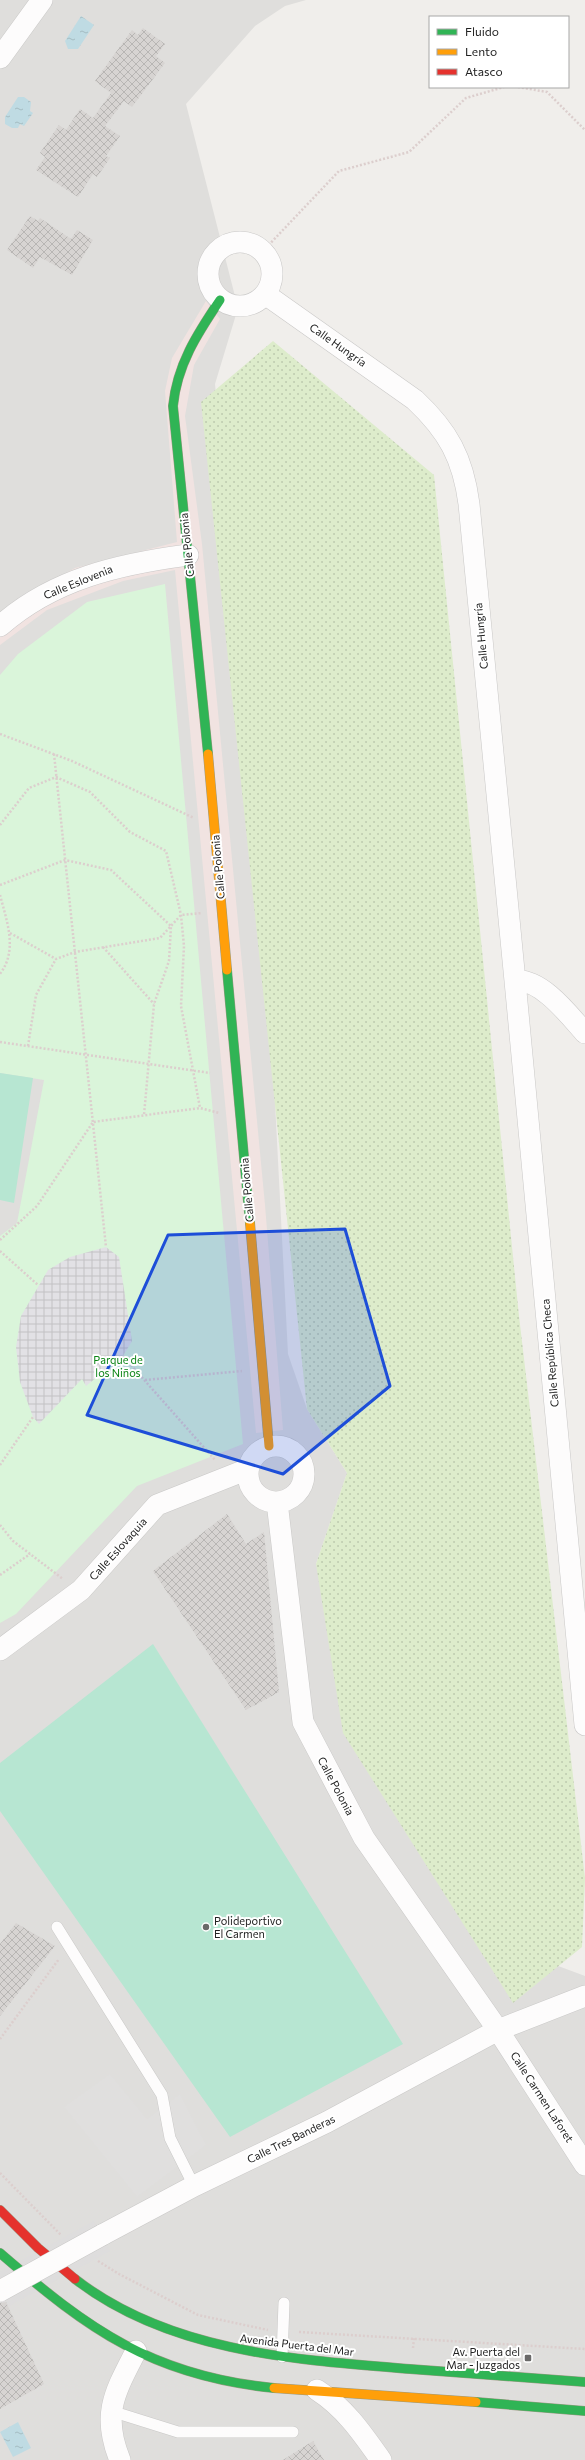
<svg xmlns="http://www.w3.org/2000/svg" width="585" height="2460" viewBox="0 0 585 2460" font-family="Commissioner,sans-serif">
<defs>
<pattern id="grass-dots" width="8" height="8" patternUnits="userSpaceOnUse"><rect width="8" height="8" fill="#ddeccb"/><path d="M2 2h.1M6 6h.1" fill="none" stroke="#bdcaae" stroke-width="1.8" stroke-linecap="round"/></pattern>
<pattern id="plaza-grid" width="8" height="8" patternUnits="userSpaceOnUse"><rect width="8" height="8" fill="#e2e1e5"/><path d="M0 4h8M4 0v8" fill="none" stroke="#c2c1c4"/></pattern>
<pattern id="water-ripples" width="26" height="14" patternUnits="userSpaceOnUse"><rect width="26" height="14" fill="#bfdbe3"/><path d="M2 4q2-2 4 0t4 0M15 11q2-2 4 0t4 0" fill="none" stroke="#a4bcc2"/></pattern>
<pattern id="building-cross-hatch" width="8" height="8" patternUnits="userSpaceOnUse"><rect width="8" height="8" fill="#d7d4d2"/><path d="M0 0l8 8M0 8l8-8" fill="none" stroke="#b8b6b4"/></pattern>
</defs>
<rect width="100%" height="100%" fill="#f0eeeb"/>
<path fill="#dfdedc" d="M0,0H306L285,6L255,26L186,104L238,308L215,384L263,870L288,1354L307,1409L347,1473L316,1564L473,1934L585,1976V2460H0Z"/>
<path fill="#f1e3e1" d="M206,301L220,319L194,365L185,416L202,544L265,1205L283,1430L256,1433L175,570L123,581L47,610L0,645V614L23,597L75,568L177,542L165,391L172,358Z"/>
<path fill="url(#grass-dots)" d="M273,341L434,475L519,1316L585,1878L582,1947L513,2003L343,1733L316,1564L347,1473L307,1409L201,402Z"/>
<path fill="#daf5da" d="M165,584L243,1444L137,1486L16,1614L0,1623V1236L17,1223L44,1080L0,1073V675L18,654L87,602Z"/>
<path fill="#b7e6d2" d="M0,1073L33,1078L14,1203L0,1200Z
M153,1644L403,2044L230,2137L0,1811V1763Z"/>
<path fill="#e0dfde" d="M110,2074L147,2119L180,2094L206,2145L137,2197L64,2107Z"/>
<path fill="url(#plaza-grid)" d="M106,1247L119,1257L132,1341L123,1356L86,1386L82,1379L39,1424L33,1417L20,1382L16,1347L21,1316L48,1270L70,1257Z"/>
<path fill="url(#water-ripples)" d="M81,16L94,25L78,49H68L65,41Z
M18,97H24L31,102L30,111L33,113L24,126L20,124L18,128H12L5,124V117Z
M18,2422L31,2448L13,2457L0,2432Z"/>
<path fill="#dedddd" d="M94,2221L110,2251L0,2311V2272Z"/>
<path fill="url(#building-cross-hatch)" d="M143,28L165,44L156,56L165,63L132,107L124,101L105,126L120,136L106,156L110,158L97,177L93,174L78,197L36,170L45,157L40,153L59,125L66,130L80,109L93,118L111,93L95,81L132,30L138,35Z
M30,216L38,221L40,218L71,239L77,230L93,240L72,275L40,257L33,268L7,250Z
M227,1514L246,1544L264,1532L279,1692L246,1710L153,1571Z
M16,1923L55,1946L0,2016V1944Z
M6,2302L44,2384L0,2409V2303Z
M313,2441L324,2460H283Z"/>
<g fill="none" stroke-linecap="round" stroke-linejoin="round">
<defs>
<path id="lane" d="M57,1927L162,2095L170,2138L194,2186
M282,2357L284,2303
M111,2411L178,2432H293"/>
<path id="street" d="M0,58L42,0
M208 274a32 32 0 1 1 64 0a32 32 0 1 1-64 0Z
M265,294L415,400C448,431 463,458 469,504L515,981C541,978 569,1015 585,1033
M0,626C53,579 119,564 188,555
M515,981L585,1725
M248 1474a28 28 0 1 1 56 0a28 28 0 1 1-56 0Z
M277,1502L303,1722L364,1838L498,2030L585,2165
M0,1650L81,1590L157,1505L248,1469
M102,2235L194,2186L327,2122L498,2030L585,1996
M317,2390C345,2408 362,2433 381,2460
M120,2460C101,2414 115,2392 136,2351"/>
<path id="fast" d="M208,754L173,406C177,365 197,334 220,300
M227,970L250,1223
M0,2253C89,2330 153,2376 274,2388
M75,2279C169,2352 296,2360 410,2369C468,2373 527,2378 585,2382
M476,2402L585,2411"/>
<path id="slow" d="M208,754L227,970
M250,1223L269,1446
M274,2388L476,2402"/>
<path id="jam" d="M0,2210L38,2248L75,2279"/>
</defs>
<use href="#lane" stroke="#c9c8c7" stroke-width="12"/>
<use href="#street" stroke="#c9c8c7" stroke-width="22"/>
<use href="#fast" stroke="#999a82" stroke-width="10"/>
<use href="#slow" stroke="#999a82" stroke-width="10"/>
<use href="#jam" stroke="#999a82" stroke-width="10"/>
<path stroke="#dccecd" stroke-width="2.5" stroke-dasharray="2 2" stroke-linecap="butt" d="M518,87L547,92L585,130
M263,251L339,171L409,152L466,98L504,87
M0,734L72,761L194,818
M54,754L106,1247
M0,825L29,788L56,777L90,792L130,832L166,851L181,915L184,946L181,1006L200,1108
M0,885L65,860L111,870L171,926L169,961L154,1004L144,1115
M0,895C7,922 18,950 0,974
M10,933L56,959L75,952L160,938L181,915L202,913
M103,947L154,1004
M0,1042L210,1073
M28,1046L36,995L56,959
M0,1240L37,1206L93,1122L200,1108L219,1113
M0,1251L38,1285
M123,1356L215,1460
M145,1380L242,1371
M0,1465L33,1417
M0,1525L13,1541L63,1579
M0,1575L30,1554
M0,2039L59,1959
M0,2173L61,2235
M98,2261L119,2274L198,2315L268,2330
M299,2332L585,2349
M413,2348L414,2338"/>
<use href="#lane" stroke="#fdfcfc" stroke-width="11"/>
<use href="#street" stroke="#fdfcfc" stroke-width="21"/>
<use href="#fast" stroke="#30b455" stroke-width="9"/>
<use href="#slow" stroke="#ff9f0a" stroke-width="9"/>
<use href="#jam" stroke="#e5322d" stroke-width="9"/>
<defs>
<path id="street-bridge" d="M0,2291L102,2235"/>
</defs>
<use href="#street-bridge" stroke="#c9c8c7" stroke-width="22" stroke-linecap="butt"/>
<use href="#street-bridge" stroke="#fdfcfc" stroke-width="21"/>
</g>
<path fill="#1d4ed8" fill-opacity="0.2" stroke="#1d4ed8" stroke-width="3" stroke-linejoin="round" d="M345,1229L390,1386L283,1474L87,1415L168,1235Z"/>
<g fill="#6a6968" stroke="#fff" stroke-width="1.5">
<circle cx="206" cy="1927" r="4"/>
<rect x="524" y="2354" width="8" height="8" rx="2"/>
</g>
<g text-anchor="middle" stroke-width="4" stroke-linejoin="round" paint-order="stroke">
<g font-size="11" fill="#222" stroke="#fff">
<text transform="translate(338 345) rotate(35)" y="4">Calle Hungría</text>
<text transform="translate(187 545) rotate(-96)" y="4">Calle Polonia</text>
<text transform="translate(78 582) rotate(-22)" y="4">Calle Eslovenia</text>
<text transform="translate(481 636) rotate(-95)" y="4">Calle Hungría</text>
<text transform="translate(218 867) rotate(-95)" y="4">Calle Polonia</text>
<text transform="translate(247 1190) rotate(-95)" y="4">Calle Polonia</text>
<text transform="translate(550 1353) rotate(-95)" y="4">Calle República Checa</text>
<text transform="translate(118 1549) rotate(-48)" y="4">Calle Eslovaquia</text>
<text transform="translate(336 1786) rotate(62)" y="4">Calle Polonia</text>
<text transform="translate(542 2097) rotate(57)" y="4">Calle Carmen Laforet</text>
<text transform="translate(291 2139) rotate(-26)" y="4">Calle Tres Banderas</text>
<text transform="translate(297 2345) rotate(7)" y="4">Avenida Puerta del Mar</text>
</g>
<g font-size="11" fill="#0c8416" stroke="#fff">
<text x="118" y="1364">Parque de<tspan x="118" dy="13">los Niños</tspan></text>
</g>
<g font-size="11" fill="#222" stroke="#fff" text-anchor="start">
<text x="214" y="1925">Polideportivo<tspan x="214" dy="13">El Carmen</tspan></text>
<text x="520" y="2356" text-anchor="end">Av. Puerta del<tspan x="520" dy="13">Mar - Juzgados</tspan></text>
</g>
</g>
<rect x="429" y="16" width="140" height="72" fill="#ffffff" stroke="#a7a7a7"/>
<rect x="437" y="29" width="20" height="6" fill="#30b455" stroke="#a7a7a7"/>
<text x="465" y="36" font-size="12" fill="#222222">Fluido</text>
<rect x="437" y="49" width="20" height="6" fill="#ff9f0a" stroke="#a7a7a7"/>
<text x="465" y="56" font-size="12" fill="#222222">Lento</text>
<rect x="437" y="69" width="20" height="6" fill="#e5322d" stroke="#a7a7a7"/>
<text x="465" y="76" font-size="12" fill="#222222">Atasco</text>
</svg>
